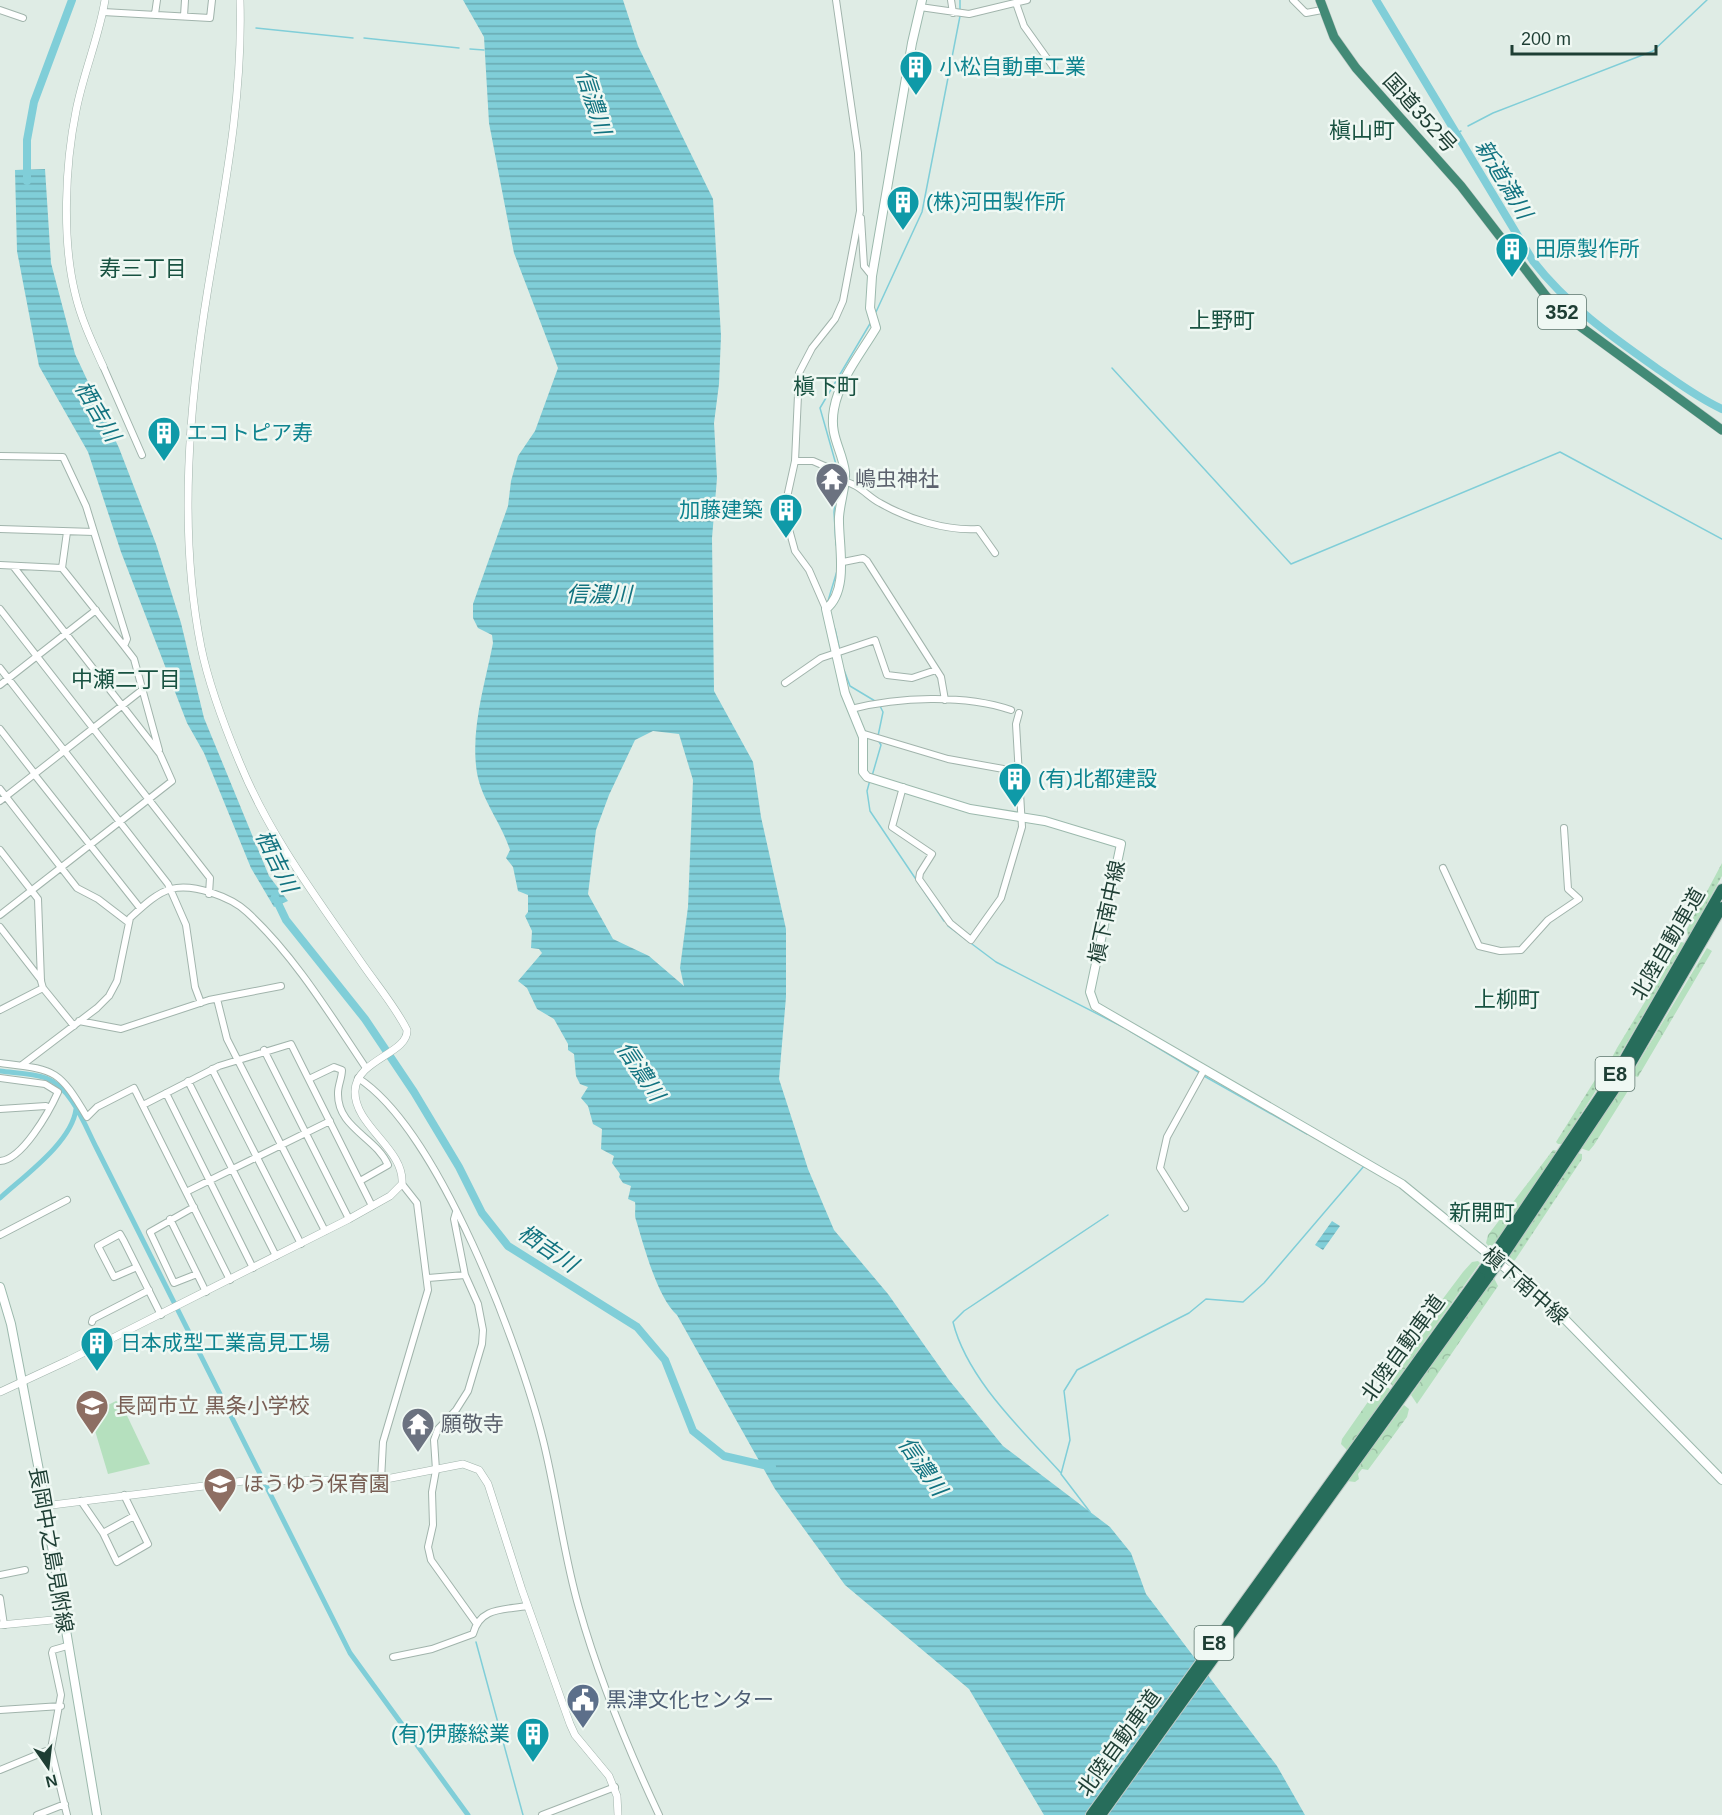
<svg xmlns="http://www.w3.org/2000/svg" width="1722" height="1815" viewBox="0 0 1722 1815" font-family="Helvetica,'Noto Sans JP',sans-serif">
<defs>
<pattern id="grass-dots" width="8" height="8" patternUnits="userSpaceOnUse" patternTransform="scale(1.5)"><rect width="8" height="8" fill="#b5e0be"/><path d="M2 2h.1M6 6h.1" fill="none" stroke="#9bc1a4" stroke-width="1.8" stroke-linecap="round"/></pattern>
<pattern id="forest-crowns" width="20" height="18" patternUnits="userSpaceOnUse" patternTransform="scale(1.5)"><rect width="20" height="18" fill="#b5e0be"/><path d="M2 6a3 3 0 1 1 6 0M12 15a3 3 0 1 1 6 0" fill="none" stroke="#9bc1a4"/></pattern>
<pattern id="water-rules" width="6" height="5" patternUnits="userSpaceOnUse" patternTransform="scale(1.5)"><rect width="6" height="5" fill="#80ced8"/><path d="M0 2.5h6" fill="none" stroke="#68a9b0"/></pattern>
</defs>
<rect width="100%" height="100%" fill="#dfece5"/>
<path fill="url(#grass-dots)" d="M1722,863V876L1688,938L1687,929Z
M1681,942L1685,943L1611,1070L1608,1065L1617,1048Z
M1600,1072L1607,1073L1562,1144H1558L1556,1142Z
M1577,1153L1582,1154V1159L1515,1260L1510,1263L1504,1259Z"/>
<path fill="url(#forest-crowns)" d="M1707,948L1712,951L1638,1077L1631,1075Z
M1627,1078L1632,1081L1631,1086L1594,1145L1589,1151L1580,1148Z
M1553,1150L1559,1151L1491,1249L1486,1243L1488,1235Z
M1478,1261L1480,1263L1393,1386L1384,1377L1463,1272L1472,1262Z
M1493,1276L1498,1286L1417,1404L1411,1395Z
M1384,1384L1391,1390L1347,1450L1341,1444L1342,1439L1379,1386Z
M1404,1405L1409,1409L1407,1417L1368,1470L1362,1469L1358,1474L1359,1479L1355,1482L1347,1481Z"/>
<path fill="#b5e0be" d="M116,1401L121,1403L150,1464L108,1474L90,1414Z"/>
<path fill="url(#water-rules)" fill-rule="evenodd" d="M463,0H623L638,46L713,199L721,336L719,384L714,423L717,478L712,538L714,691L753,762L761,817L786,929V997L779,1079L808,1169L834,1230L888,1294L949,1380L1003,1446L1110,1527L1131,1553L1146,1594L1277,1766L1305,1815H1044L969,1689L845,1585L775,1489L677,1315C657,1297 644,1246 636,1220C634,1215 636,1209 635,1202L628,1199L631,1186L623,1183L619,1177L620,1174L612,1163L614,1156L601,1149L602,1129L593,1124L588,1106L581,1098L588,1087L580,1084L576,1076L574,1054L568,1050V1044L554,1019L537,1009L527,988L518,981L542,953L539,949L531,948L532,931L525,916L528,912V895L518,891L513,867L506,858L510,850C502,824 482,801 477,773C470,730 485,684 493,643L492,635L478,628L473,618V604L508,506L511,481L518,456L535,431L558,368L514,253L489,123L484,37ZM653,731L679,734L693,780L688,907L680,968L684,986L649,956L613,939L588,894L596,830L609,795L635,740Z
M45,169L51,263L75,354L119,448L156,544L181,623L204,718L269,876L288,901L274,907L251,868L204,753L187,723L121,552L88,452L39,366L17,251L15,170Z
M1332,1221L1340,1226L1323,1250L1315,1245Z"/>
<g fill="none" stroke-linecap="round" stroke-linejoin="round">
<path stroke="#80ced8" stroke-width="1.5" d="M960,0V11
M256,28L353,38
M364,38L459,48
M470,49L484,50
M1468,126L1493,113L1653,51L1707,0
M1457,133L1461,131
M876,312L922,212L960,16
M1112,368L1291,564L1560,452L1722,539
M837,468L820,408L871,322
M836,545L834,512L838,476
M828,601L837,571
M835,629L839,647
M844,670L850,686L875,701
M878,736L883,712L880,706
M872,776L881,745L878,740
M870,780L867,791L870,811L944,921
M948,926L996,962L1123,1027
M1130,1031L1200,1073
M1204,1076L1307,1134
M1061,1473C1022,1430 967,1379 953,1322L964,1311L1108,1215
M1090,1512L1061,1474L1070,1440L1064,1391L1077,1370L1189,1313L1206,1299L1243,1302L1264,1283L1364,1166
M476,1642L523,1815"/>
<path stroke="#80ced8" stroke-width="5" d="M0,1071C15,1073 32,1073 46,1078C72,1088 85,1126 97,1149L350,1653L468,1815
M0,1198C24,1176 72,1142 76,1109"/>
<path stroke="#80ced8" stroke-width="8" d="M1376,0L1533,261C1567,305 1611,336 1655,367C1677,382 1698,398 1722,409
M27,181V140L34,102L72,0
M275,897L286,920L365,1019L414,1092L459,1167L482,1213L508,1246L637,1327L665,1360L693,1431L724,1456L772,1467"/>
<defs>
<path id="minor" d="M951,0L953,13
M1293,0L1306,13L1322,10
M1016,3L1024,26L1054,68
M920,7L969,14L1027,0
M0,10L23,18
M103,12L210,18L212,0
M155,14L157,0
M184,16L185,0
M861,218L864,266L872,276
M103,366L142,455
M0,456L63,457L86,506L127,639L124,646L134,659L159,750
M795,461H813L845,475
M844,482C858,483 868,497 880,503C908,519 946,531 978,529L995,553
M0,529L94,532
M843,562L863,558L867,561L941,677L945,700
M0,565L62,568L67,532
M62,568L124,646
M0,609L210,878L209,894
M826,609L809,570L795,551L784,511L795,461L799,373L812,348L835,319L843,301L860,211L858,153L836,0
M0,668L168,884L186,925L195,987L201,1003
M785,683L821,658L875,640L887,675L912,678L936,670
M0,685L96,610
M851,709C898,697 964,694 1011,710
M0,729L35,774
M861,733L948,759L1020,772
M34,774L140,908
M903,787L892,827L932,854L920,873L919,879L950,923L971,940L1001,898L1022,827L1016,724L1019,713
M0,789L77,888L98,899L128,922
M0,801L142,690
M0,850L38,899L41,981L43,988L74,1026
M1443,868L1479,946L1500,951L1521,950L1548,920L1579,899L1568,889L1564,828
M0,915L172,781L160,754L13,566
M0,927L41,980
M217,999L227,1039L325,1231
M0,1010L43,988
M79,1021L121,1029L209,1000L281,986
M264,1050L349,1219
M0,1063C55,1070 58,1068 87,1117L97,1107L134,1088L230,1280
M22,1065L97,1008L109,996L117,981L130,918C141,908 156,893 171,889C193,883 231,897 247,912C294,955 331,1016 366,1068
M212,1069L301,1244
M0,1078L45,1084L58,1092C49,1112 22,1160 0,1161
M358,1078C439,1130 520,1347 543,1440C557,1496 563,1553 579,1608C599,1679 628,1749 659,1815
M309,1079L334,1067L342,1070C342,1078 338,1085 338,1093C337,1128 376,1137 388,1165L360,1181
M188,1081L276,1256
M166,1093L253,1268
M143,1105L219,1066L291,1044L372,1206
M0,1109L46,1106L49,1108
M186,1192L330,1121
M194,1207L150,1232L174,1283L197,1274
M1185,1208L1160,1168L1167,1137L1204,1070
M456,1212L454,1219L465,1275L478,1304L483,1330L482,1344L468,1391L456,1410L438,1429L434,1440L436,1470L432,1492L433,1525L428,1547L431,1560L476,1623
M170,1219L206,1292
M0,1235L67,1200
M137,1267L114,1277L98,1246L120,1234L124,1241L161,1315
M428,1278L465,1275
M92,1322L93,1319L149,1290
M381,1480L383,1442L428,1290L417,1203L402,1184
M81,1501L103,1533L117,1562L148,1544L124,1495
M103,1533L134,1516
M0,1575L25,1570
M0,1598L4,1625
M393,1657L432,1649L473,1634C480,1607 503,1610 527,1606
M0,1710L61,1706
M0,1770L51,1749
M37,1815L65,1804
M67,1815L51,1749L61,1695L52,1653L53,1650L67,1646
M542,1815L615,1787"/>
<path id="tertiary" d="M103,366C92,342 81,319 75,293C62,240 65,165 76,111C83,74 99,37 105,0
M0,1392L69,1360L349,1219L390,1196L402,1184C405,1149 354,1126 355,1091C356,1059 408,1054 407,1030C395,1006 376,984 361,962C316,897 269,835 239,761C224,725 209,686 201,647C178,531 189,404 208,288C224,191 243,98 240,0
M44,1506L244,1481L381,1480L463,1464L479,1470L488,1484L522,1590L570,1724L575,1735L609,1776L617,1796L618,1815
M0,1625L63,1619"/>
<path id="secondary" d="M922,0L912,43L872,276L870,308L876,328C861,353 839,380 834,409C829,436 842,449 845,472C846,486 840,502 839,517C838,543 850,590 826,609L845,693L863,737V772L867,777L970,809L1045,821L1121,844L1090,992L1095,1006L1402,1184L1552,1306L1722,1480
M0,1287L11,1324L41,1481L97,1815"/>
<path id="trunk" d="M1320,0L1334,37L1356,68L1461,186L1546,296L1577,324L1722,430"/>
<path id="motorway" d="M1496,1251L1620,1067L1722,889
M1503,1256L1626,1072L1722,907
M1091,1815L1484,1269
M1101,1815L1489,1276"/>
</defs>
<use href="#minor" stroke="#a1b4ac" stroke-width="8"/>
<use href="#tertiary" stroke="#a1b4ac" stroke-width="8"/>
<use href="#secondary" stroke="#9cb9ad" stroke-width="10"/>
<use href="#trunk" stroke="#c0c9c6" stroke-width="10"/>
<use href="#motorway" stroke="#c0c9c6" stroke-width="12"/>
<use href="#minor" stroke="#fff" stroke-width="6"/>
<use href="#tertiary" stroke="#fff" stroke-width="7"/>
<use href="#secondary" stroke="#fff" stroke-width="8"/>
<use href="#trunk" stroke="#428a76" stroke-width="9"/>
<use href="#motorway" stroke="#276d5b" stroke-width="10"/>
<defs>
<path id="motorway-bridge" d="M1484,1269L1496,1251
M1489,1276L1503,1256"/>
</defs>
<use href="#motorway-bridge" stroke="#c0c9c6" stroke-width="12" stroke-linecap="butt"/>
<use href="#motorway-bridge" stroke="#276d5b" stroke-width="10"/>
</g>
<defs>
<symbol id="building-pin" viewBox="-11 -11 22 30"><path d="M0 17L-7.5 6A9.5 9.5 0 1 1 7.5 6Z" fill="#0f9aa8" stroke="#eff8f3"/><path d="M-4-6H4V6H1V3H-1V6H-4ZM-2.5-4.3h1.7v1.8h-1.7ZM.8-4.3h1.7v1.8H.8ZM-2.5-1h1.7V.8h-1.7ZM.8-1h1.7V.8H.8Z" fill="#fff"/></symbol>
<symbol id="temple-pin" viewBox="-11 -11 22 30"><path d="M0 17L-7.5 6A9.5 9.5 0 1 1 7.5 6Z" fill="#6b7280" stroke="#eff8f3"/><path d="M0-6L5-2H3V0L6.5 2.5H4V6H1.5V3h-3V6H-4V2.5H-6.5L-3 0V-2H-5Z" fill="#fff"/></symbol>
<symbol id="school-pin" viewBox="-11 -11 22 30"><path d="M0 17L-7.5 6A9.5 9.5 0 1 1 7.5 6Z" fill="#8d6e63" stroke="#eff8f3"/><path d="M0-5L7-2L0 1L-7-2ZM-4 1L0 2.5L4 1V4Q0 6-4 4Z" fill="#fff"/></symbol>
<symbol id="civic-pin" viewBox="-11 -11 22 30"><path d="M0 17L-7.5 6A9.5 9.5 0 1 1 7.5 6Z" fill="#5c6f8a" stroke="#eff8f3"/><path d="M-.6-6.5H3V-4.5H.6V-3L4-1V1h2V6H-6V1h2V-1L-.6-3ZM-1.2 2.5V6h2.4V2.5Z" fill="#fff"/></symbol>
</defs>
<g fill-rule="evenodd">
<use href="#building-pin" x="897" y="48" width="38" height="52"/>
<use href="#building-pin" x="884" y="183" width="38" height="52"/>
<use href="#building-pin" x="1493" y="230" width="38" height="52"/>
<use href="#building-pin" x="145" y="414" width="38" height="52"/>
<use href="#temple-pin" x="813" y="460" width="38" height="52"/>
<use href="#building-pin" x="767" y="491" width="38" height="52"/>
<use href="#building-pin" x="996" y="760" width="38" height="52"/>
<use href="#building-pin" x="78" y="1324" width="38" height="52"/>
<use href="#school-pin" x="73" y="1387" width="38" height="52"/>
<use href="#temple-pin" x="399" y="1405" width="38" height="52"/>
<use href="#school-pin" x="201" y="1465" width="38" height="52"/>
<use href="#civic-pin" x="564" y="1681" width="38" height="52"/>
<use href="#building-pin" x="514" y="1715" width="38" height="52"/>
</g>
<g text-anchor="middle" stroke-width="5" stroke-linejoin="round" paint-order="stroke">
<g fill="#eff8f3" stroke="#5d766d" stroke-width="1.5">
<rect x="1538" y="295" width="48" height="34" rx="4.5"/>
<rect x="1595.5" y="1057" width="39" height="34" rx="4.5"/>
<rect x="1194.5" y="1626" width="39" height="34" rx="4.5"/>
</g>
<g font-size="20" font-weight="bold" fill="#1e3e34">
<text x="1562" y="319">352</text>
<text x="1615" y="1081">E8</text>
<text x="1214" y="1650">E8</text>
</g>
<g font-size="21" fill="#0d838f" stroke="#eff8f3" text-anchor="start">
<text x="939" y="74">小松自動車工業</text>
<text x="926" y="209">(株)河田製作所</text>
<text x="1535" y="256">田原製作所</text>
<text x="187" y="440">エコトピア寿</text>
<text x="763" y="517" text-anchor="end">加藤建築</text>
<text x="1038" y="786">(有)北都建設</text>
<text x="120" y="1350">日本成型工業高見工場</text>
<text x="510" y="1741" text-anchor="end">(有)伊藤総業</text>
</g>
<g font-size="21" fill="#1e3e34" stroke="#eff8f3">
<text transform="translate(1420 113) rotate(48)" y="7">国道352号</text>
<text transform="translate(1107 912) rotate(-78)" y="7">槇下南中線</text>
<text transform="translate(1668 944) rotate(-60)" y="7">北陸自動車道</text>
<text transform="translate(1525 1286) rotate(41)" y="7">槇下南中線</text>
<text transform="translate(1403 1348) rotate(-54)" y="7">北陸自動車道</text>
<text transform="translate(51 1550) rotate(80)" y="7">長岡中之島見附線</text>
<text transform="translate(1119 1743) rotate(-54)" y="7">北陸自動車道</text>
</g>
<g font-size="21" fill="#5b616d" stroke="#eff8f3" text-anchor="start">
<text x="855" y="486">嶋虫神社</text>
<text x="441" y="1431">願敬寺</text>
</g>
<g font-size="21" fill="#785e54" stroke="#eff8f3" text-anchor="start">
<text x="115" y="1413">長岡市立 黒条小学校</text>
<text x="243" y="1491">ほうゆう保育園</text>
</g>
<g font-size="21" fill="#4e5e75" stroke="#eff8f3" text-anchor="start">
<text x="606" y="1707">黒津文化センター</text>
</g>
<g font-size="22" font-style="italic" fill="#127380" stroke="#eff8f3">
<text transform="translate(594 102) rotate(72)" y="8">信濃川</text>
<text transform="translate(1504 179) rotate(59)" y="8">新道満川</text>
<text transform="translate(98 411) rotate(59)" y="8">栖吉川</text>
<text x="599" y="602">信濃川</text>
<text transform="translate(277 861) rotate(64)" y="8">栖吉川</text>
<text transform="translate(641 1071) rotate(56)" y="8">信濃川</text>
<text transform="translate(548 1248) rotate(34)" y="8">栖吉川</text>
<text transform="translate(923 1466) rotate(55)" y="8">信濃川</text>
</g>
<g font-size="22" fill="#185241" stroke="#eff8f3">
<text x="1362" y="138">槇山町</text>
<text x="143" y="276">寿三丁目</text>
<text x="1222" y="328">上野町</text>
<text x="826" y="394">槇下町</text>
<text x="126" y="687">中瀬二丁目</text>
<text x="1507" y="1007">上柳町</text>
<text x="1482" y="1220">新開町</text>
</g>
</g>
<g transform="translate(48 1767) rotate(166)" stroke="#eff8f3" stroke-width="4.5" paint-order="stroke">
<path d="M0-4.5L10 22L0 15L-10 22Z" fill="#1e3e34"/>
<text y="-9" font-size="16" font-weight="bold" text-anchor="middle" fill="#1e3e34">N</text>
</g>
<path d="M1512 45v9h144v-9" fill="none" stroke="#1e3e34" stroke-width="3"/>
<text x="1521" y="45" font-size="18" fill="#1e3e34" stroke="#eff8f3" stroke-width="4.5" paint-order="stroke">200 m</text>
</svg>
